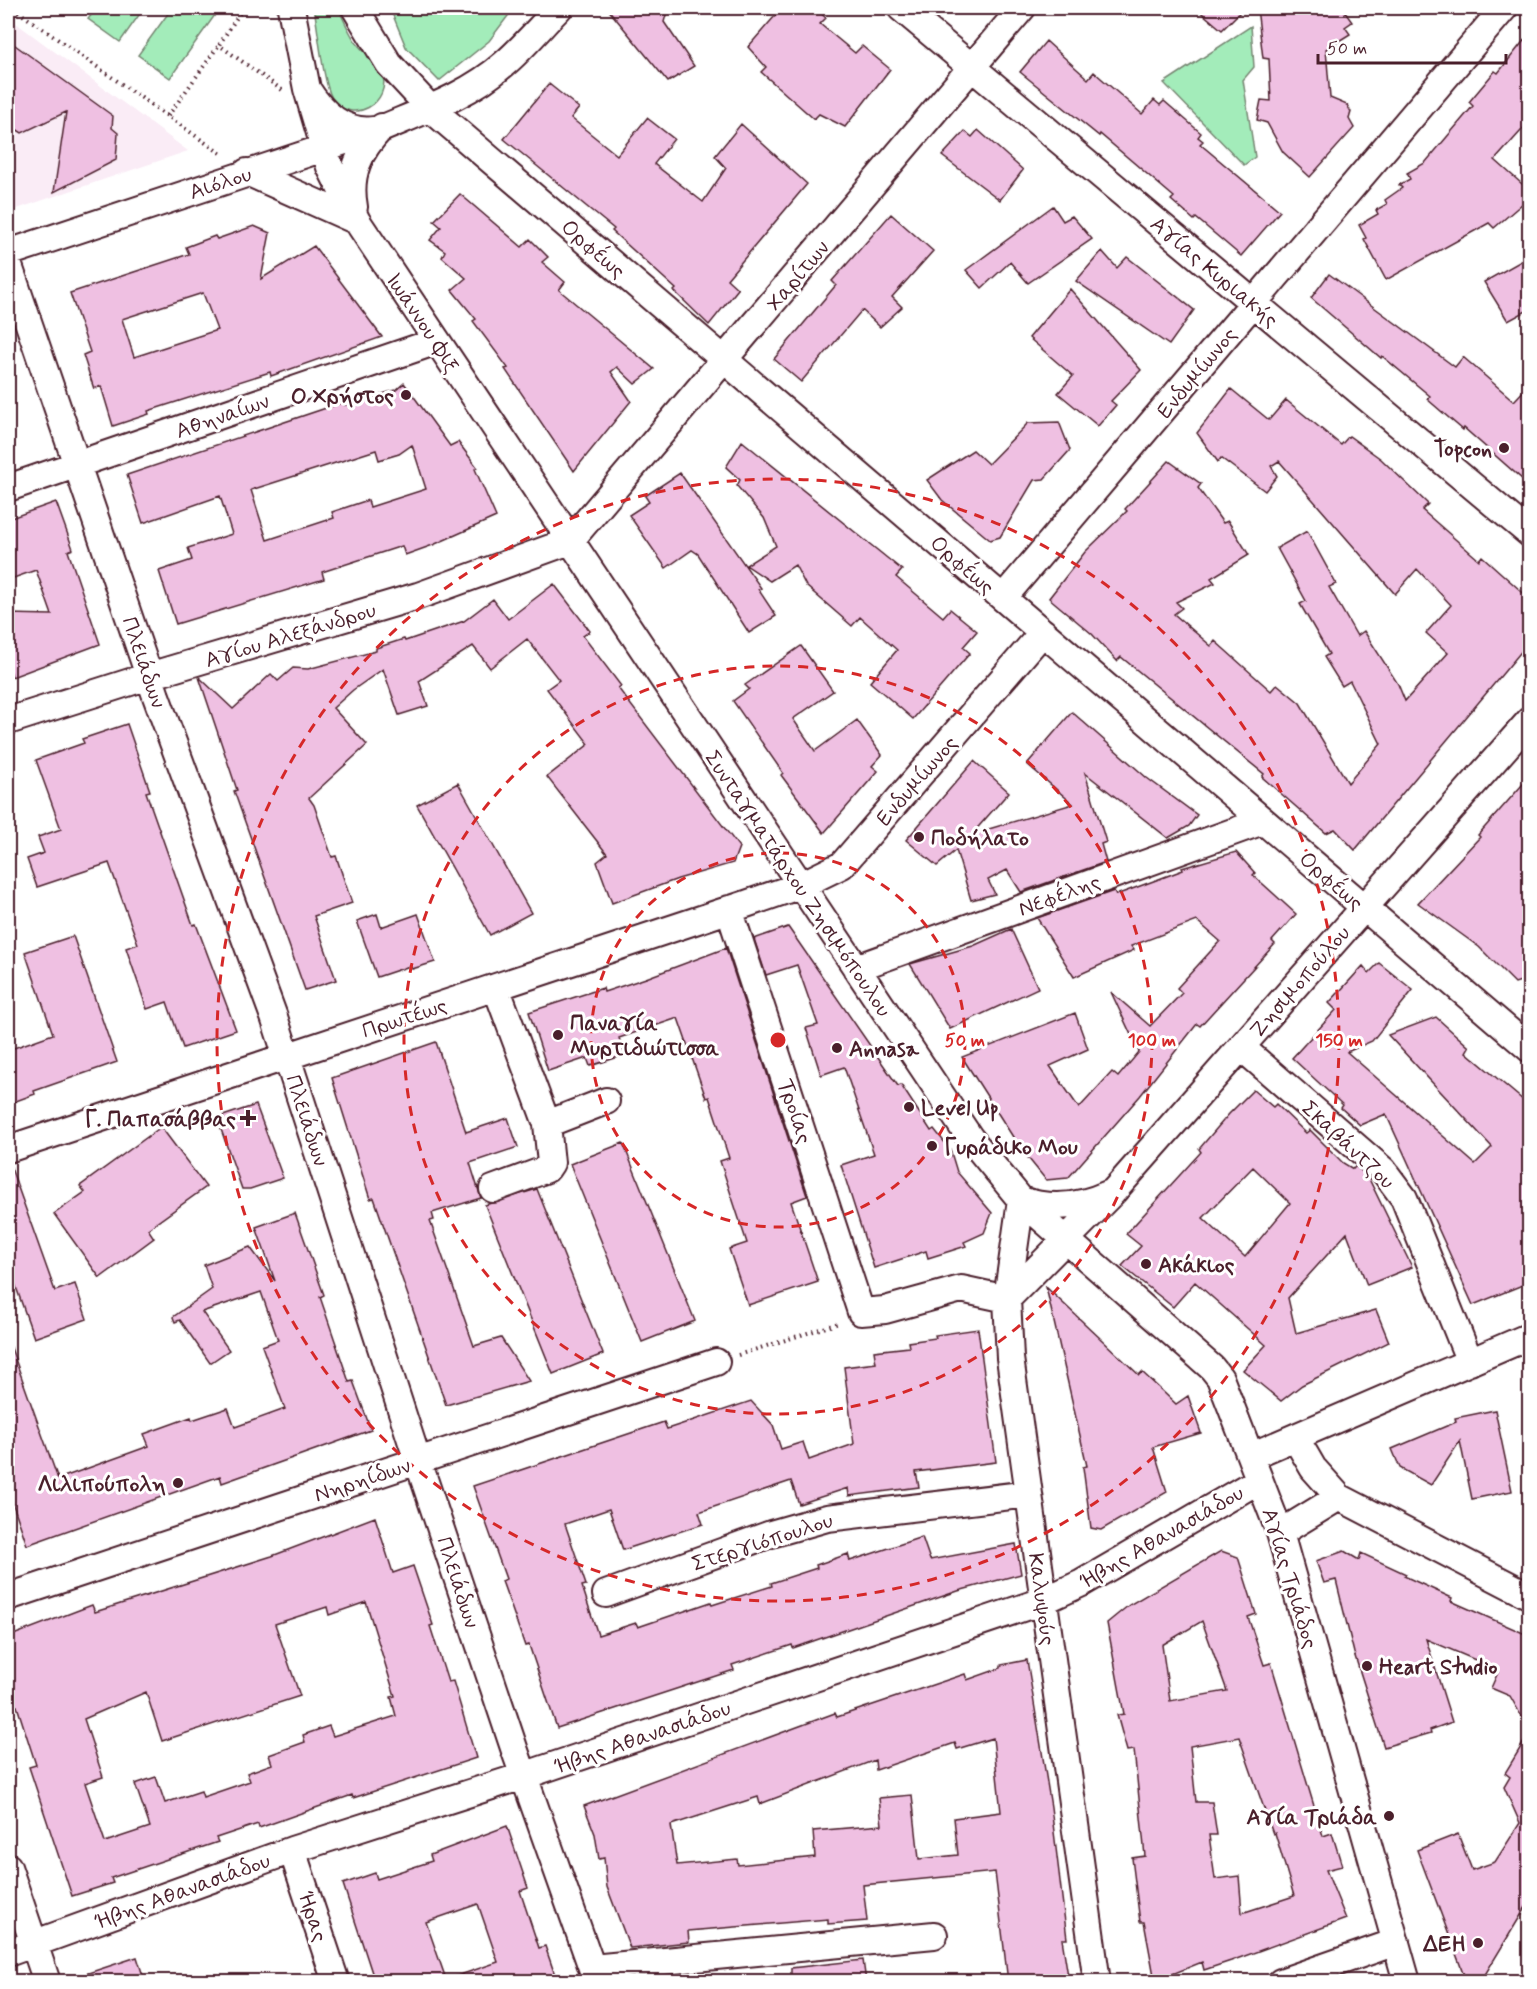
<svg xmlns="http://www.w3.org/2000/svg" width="1537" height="1989" viewBox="0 0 1537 1989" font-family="Mynerve,sans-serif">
<rect width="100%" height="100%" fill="#fff"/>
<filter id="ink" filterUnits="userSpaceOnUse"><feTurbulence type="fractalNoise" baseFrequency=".0167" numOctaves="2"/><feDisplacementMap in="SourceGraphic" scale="12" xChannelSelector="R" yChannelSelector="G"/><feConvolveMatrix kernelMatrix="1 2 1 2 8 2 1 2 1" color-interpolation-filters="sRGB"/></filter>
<g filter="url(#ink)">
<path fill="#faecf6" d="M8,17L188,151L8,212Z"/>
<path fill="#a3ecba" stroke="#768672" stroke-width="1.5" d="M97,8H144L120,42L88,19Z
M172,8H220L170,78L138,55Z
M314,8H338C343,18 348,30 355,41C362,52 377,59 382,72C393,103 351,127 332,98C323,83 318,28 314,8Z
M390,8H514L489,41L439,81L406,47Z
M1251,26L1254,67L1243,80L1255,157L1244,165L1164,83Z"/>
<path fill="#efc0e2" stroke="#4a1f2b" stroke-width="1.5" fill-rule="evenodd" d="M607,8H668L664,22L694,66L668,82Z
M782,8H815L826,18L820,24L855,53L862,46L890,69L845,127L819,114L814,119L761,72L766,67L748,47Z
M1196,8H1244L1222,30Z
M1257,8H1342L1352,22L1345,27L1350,34L1326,49L1330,98L1347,105L1351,112L1349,119L1354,128L1310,177L1283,152L1267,123L1257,120L1261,100L1271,101L1269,59L1263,58Z
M1530,33V121L1495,160L1530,191V197L1494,228L1489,223L1386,280L1364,239L1366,238L1359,225L1378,214L1376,210L1387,204L1385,200L1402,188L1399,185L1410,179L1407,173L1425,163L1473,106L1469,102L1495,71L1498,73Z
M8,40L113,116L112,128L118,133L116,160L54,192L66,112L22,133L8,124Z
M1046,41L1088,79L1094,72L1142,114L1154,100L1160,105L1164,101L1201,133L1198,137L1203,141L1200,144L1280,211L1241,256L1196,218L1194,220L1171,200L1174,197L1100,134L1099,136L1020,72Z
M549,84L579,108L571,118L617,155L647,118L674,139L654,164L703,202L726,168L715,156L741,124L807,184L727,279L738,289L709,325L674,291L676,289L612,231L614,229L504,139Z
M978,130L1023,170L1000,200L942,156L965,131L972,137Z
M460,194L522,247L530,239L548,257L542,262L565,282L559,290L654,369L635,384L617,367L611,372L631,401L574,471L505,369L508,368L473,321L476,319L452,290L466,278L442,257L445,251L430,240L441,227L434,221Z
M1053,206L1063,221L1072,216L1092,239L1028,283L1010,262L982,288L966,270Z
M891,214L933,251L892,297L902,307L880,327L862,310L801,382L774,359L836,285L832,281Z
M254,226L270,233L261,279L314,246L382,337L271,376L270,372L148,411L149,414L113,426L101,386L94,389L83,355L90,352L70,293L189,254L186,247L215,236L217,239ZM203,293L217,330L134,357L122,319Z
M1102,251L1117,268L1127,257L1194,310L1169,345L1076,281Z
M1530,256V309L1508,321L1484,282Z
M1329,274L1455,367L1463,357L1514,401L1530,384V486L1464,428L1463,430L1427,399L1430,396L1382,356L1381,358L1311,298Z
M1070,289L1141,370L1111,401L1116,405L1098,426L1058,393L1073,376L1029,338Z
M404,383L450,446L458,442L477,467L475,469L496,517L433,545L405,555L402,546L322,572L324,579L176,624L159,571L192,560L188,548L232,534L220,496L143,523L127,475L344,402L345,405L396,390ZM412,445L426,489L370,507L368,500L332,512L334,518L267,540L251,490L376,450L379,460L399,454Z
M1231,389L1269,420L1286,400L1341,445L1349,436L1381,459L1428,504L1422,510L1479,560L1482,556L1530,599V641L1355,850L1335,829L1326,833L1262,777L1264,774L1121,657L1117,661L1092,634L1049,598L1085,552L1127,511L1125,509L1169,461L1201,484L1198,488L1223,523L1228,521L1249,555L1211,578L1215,583L1176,602L1182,608L1174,614L1211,646L1215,641L1271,691L1277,684L1300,703L1348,783L1381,744L1350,681L1342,686L1324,657L1329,654L1300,604L1306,601L1277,548L1307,531L1336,584L1329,587L1357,636L1364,631L1398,684L1405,701L1448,653L1426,633L1451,605L1417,569L1395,594L1279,461L1271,466L1277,476L1265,491L1221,458L1218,462L1197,433Z
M1059,422L1070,450L1044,479L1034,480L1000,537L990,540L942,500L927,480L973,450L988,464L1028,423Z
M742,441L902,570L896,577L943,617L950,609L977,631L963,647L970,653L913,719L870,682L897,650L860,617L852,626L806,586L795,565L770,581L746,565L776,546L764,518L737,486L740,480L726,467Z
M680,473L761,588L758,589L776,616L749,633L698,554L692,550L666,568L629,515L649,502L645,496Z
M56,502L73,549L68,551L100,644L12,677L8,663V614L52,615L36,570L8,580V519Z
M554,584L590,631L583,636L621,686L618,688L739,847L733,863L678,879L612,903L597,862L607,854L547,777L589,744L547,689L559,680L527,639L490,668L473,646L419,681L428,706L399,715L383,669L353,690L333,708L367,745L309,798L314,805L332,857L336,856L352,903L314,916L336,980L305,990L234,791L237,790L199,677L233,709L271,674L278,681L293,668L308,669L376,651V648L404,639L405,641L464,621L493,599L508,619Z
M801,646L833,691L793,719L815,751L857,720L882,755L872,766L878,771L824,833L781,775L783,773L733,701L749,689L745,685Z
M1072,712L1147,778L1197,815L1189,826L1168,838L1085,773L1106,842L1101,844L1106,862L1021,892L1007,870L988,880L995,894L971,900L956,850L937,866L906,840L974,761L1009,792L972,834L1073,804L1027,764Z
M127,724L150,791L146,792L193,925L196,924L236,1030L183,1048L167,1002L147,1009L126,948L138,944L109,863L37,887L27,859L44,853L38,837L61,829L36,760L84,743L82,739Z
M1530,776V978L1515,983L1479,947L1418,903L1480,837L1478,835Z
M458,783L531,913L490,935L417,805Z
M1236,852L1255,873L1253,875L1296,914L1272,941L1275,944L1200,1026L1197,1024L1140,1096L1068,1178L1046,1180L1020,1148L962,1057L1075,1013L1088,1049L1050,1066L1079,1108L1112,1072L1118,1077L1139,1052L1111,992L1150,1026L1182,993L1177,988L1220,941L1197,921L1131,946L1134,950L1074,977L1037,918L1114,891L1116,895L1183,870L1182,868Z
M377,914L381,927L418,914L435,962L412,969L410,966L377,977L357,921Z
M788,927L898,1086L901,1085L931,1131L934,1129L950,1149L957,1172L992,1213L984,1233L964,1242L966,1246L928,1258L926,1251L874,1268L841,1165L874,1154L844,1067L821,1075L806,1028L818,1025L797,965L766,975L754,939Z
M1011,929L1038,988L950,1029L910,964L973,946Z
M73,936L117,1062L34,1091L35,1094L8,1104V1050L53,1034L25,952Z
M726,948L807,1196L791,1202L818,1282L748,1305L729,1249L747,1243L720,1161L729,1158L709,1097L706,1098L678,1018L619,1038L625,1055L590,1066L587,1058L548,1071L529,1012L603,988L604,992L646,978Z
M1379,963L1413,990L1372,1041L1347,1052L1475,1164L1492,1147L1388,1035L1436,1017L1469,1047L1466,1052L1530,1106V1282L1473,1305L1386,1114L1360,1125L1341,1108L1343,1105L1292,1058L1336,1010L1329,1003L1363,966L1369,973Z
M436,1042L466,1132L508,1118L518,1147L470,1163L481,1198L432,1213L434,1220L430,1221L474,1346L501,1338L529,1381L446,1405L374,1198L370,1199L332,1078Z
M1253,1090L1273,1107L1276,1104L1306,1133L1310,1130L1343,1163L1353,1169L1356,1166L1368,1177L1412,1267L1367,1285L1347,1233L1288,1298L1296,1333L1376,1310L1389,1342L1302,1385L1281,1401L1243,1370L1266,1345L1195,1282L1173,1307L1122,1266L1141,1246L1126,1234L1201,1152L1199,1149L1229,1114ZM1253,1167L1290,1203L1245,1257L1203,1218Z
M256,1105L283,1178L250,1189H242L217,1118Z
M161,1127L206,1187L148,1229L154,1238L100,1278L54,1214L85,1192L80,1186Z
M623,1143L695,1321L642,1342L570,1164Z
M10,1165L55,1291L75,1284L87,1319L34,1338L8,1264V1166Z
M537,1189L603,1354L553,1374L485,1205Z
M295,1213L324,1295L320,1297L349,1382L353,1381L371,1430L222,1483L220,1476L27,1545L8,1490V1345H10L58,1479L149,1446L144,1434L191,1417L192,1420L228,1408L235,1427L285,1409L262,1346L278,1340L261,1292L202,1312L229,1350L210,1363L180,1320L175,1322L173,1317L212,1289L204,1265L250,1247L275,1281L256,1227Z
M1046,1287L1139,1375L1142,1372L1176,1404L1188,1396L1201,1433L1153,1447L1167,1492L1101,1530L1091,1528L1083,1467L1087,1466Z
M978,1329L996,1462L916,1472L919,1487L849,1496L848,1488L799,1504L791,1481L699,1512L703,1524L623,1550L609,1509L565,1524L586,1585L582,1586L598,1635L636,1623L638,1627L711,1602L712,1605L772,1586L771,1583L817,1568L816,1565L848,1554L850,1561L922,1537L930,1560L1016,1544L1021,1574L958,1591L793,1648L792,1645L732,1665L734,1670L557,1728L529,1645L525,1646L512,1609L502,1581L506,1579L473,1486L664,1422L667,1429L751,1401L773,1425L781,1449L803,1442L809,1460L854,1444L844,1367L876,1363L874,1351L909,1347L908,1342L936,1338L935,1335Z
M1495,1410L1512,1491L1472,1499L1460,1441L1431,1485L1400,1468L1392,1449L1456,1422L1455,1418Z
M375,1517L393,1573L413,1566L433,1625L430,1626L448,1682L453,1681L476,1758L353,1798L352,1795L259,1828L258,1824L216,1838L218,1842L111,1878L113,1883L72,1896L29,1767L36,1765L17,1706L8,1709V1637L92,1605L95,1612L272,1556ZM366,1602L395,1696L391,1697L396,1716L333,1736L329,1726L303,1735L305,1742L269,1755L272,1764L247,1773L250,1781L203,1797L201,1791L165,1803L156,1777L135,1784L150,1827L105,1842L85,1783L103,1777L84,1719L146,1692L162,1741L300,1696L275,1624L327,1607L329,1615Z
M1221,1551L1238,1557L1256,1614L1248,1617L1264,1665L1271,1663L1323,1836L1332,1833L1342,1866L1326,1870L1346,1919L1231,1961L1204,1970L1202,1962L1155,1981L1144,1922H1140L1132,1858L1145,1856L1134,1750L1127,1751L1117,1715L1124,1714L1107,1623L1129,1605ZM1202,1621L1227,1691L1170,1701L1162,1645ZM1239,1737L1273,1834L1275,1833L1294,1896L1242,1913L1239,1876L1215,1879L1209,1835H1217L1212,1802H1196L1190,1746Z
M1344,1551L1359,1560L1361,1553L1406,1574L1404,1576L1452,1598L1451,1601L1530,1636V1731L1510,1696L1491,1688L1499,1670L1426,1639L1452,1722L1430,1730L1431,1733L1384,1747L1354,1653L1336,1580L1324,1583L1316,1561Z
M1027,1660L1051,1807L1067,1939H1062L1069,1982H1008L995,1872L863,1885L867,1921L828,1924V1919L688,1931L689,1942L630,1948L607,1887L604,1858L599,1859L595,1834L584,1806L835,1713L837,1717L965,1674L967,1680L1001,1668V1665ZM993,1738L1001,1812L954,1818L958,1855L919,1859L912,1795L879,1798L882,1825L813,1831L815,1857L738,1865L737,1859L677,1865L671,1825L758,1797L760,1804L875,1760L876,1770L955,1743L957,1749Z
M1530,1732L1529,1902L1483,1978L1464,1975L1417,1850L1458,1834L1472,1870L1495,1862L1520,1823L1504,1787L1510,1777L1505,1773Z
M507,1826L528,1888L520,1891L539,1948L545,1946L556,1978L526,1982H451V1978L498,1962L478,1904L426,1922L447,1982H375L343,1884L375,1873L377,1879L432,1861L430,1855Z
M137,1957L145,1982H74L73,1978Z
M863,1960L866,1982H791V1968Z"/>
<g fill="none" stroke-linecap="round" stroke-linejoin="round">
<defs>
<path id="minor" d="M291,8L307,89C322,113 345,134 374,130
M355,8L389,64L430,108L1530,1049
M901,8L1530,534
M307,89L330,167L357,221L970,1138L1021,1200L1212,1368L1220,1378L1280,1533L1407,1982
M247,172L357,221
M354,207C348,174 359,151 382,127
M8,253L381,129C423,111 469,95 504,64C524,47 541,26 559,8
M8,263L156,696L274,1017L412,1443L515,1751L597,1982
M8,488L437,341
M1003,598L1504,8
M8,721L149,676L418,596L570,541L1022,8
M729,909L861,1312L885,1310L961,1289L1007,1299
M856,968L1263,821
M1241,1047L1383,1170L1404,1198L1470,1362
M547,1124L606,1101
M8,1149L746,904L801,885L842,865L1043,632
M493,1189L547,1169L551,1163L547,1124L496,987
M1021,1200L1007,1299L1010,1358L1097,1982
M1021,1200C1050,1210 1080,1207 1108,1194
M1007,1299L1113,1192L1530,720
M1295,1437L1313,1468L1339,1497L1530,1596
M1251,1456L1530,1336
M1280,1533L1339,1497
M606,1594L771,1534L827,1518L1029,1494
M8,1597L716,1362
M292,1850L336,1982
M8,1867L47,1982
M8,1953L292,1850L526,1775L1043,1601L1082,1583L1259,1480
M592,1968L934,1935
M1281,1982L1396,1942"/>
</defs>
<use href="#minor" stroke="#4a1f2b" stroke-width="30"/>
<path stroke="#4a1f2b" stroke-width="4" stroke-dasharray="1.5 4.5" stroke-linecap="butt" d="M13,8L223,155
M243,8L219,45L282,90
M168,116L219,45
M738,1355L839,1323"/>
<use href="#minor" stroke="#fff" stroke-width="26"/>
</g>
</g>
<g fill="none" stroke="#d62828" stroke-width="3" stroke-dasharray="10 8">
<circle cx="778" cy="1040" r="187"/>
<circle cx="778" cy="1040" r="374"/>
<circle cx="778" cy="1040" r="561"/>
</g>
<g fill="#4a1f2b" stroke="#fff" stroke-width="2">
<circle cx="406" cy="395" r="6"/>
<circle cx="1504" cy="448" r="6"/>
<circle cx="919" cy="837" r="6"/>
<circle cx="558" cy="1035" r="6"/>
<circle cx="837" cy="1048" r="6"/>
<circle cx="909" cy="1107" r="6"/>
<path d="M245 1109h6v6h6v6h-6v6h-6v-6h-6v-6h6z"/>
<circle cx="932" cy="1146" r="6"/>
<circle cx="1146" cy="1264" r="6"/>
<circle cx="178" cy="1483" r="6"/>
<circle cx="1367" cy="1666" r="6"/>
<circle cx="1389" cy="1816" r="6"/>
<circle cx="1478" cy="1943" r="6"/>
</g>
<g text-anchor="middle" stroke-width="6" stroke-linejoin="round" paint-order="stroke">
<g font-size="22" fill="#4a1f2b" stroke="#fff">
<text transform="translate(220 182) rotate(-18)" y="8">Αιόλου</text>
<text transform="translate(594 248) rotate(41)" y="8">Ορφέως</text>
<text transform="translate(1215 271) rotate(40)" y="8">Αγίας Κυριακής</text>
<text transform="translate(797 275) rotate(-50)" y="8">Χαρίτων</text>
<text transform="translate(424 322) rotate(56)" y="8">Ιωάννου Φιξ</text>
<text transform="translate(1196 372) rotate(-50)" y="8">Ενδυμίωνος</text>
<text transform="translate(222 415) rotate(-19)" y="8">Αθηναίων</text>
<text transform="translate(963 564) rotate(41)" y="8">Ορφέως</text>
<text transform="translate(290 634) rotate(-17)" y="8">Αγίου Αλεξάνδρου</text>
<text transform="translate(145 662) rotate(71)" y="8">Πλειάδων</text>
<text transform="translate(916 780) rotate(-49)" y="8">Ενδυμίωνος</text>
<text transform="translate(1332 880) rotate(41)" y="8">Ορφέως</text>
<text transform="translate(799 883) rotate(56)" y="8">Συνταγματάρχου Ζησιμόπουλου</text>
<text transform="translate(1059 894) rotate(-20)" y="8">Νεφέλης</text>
<text transform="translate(1299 981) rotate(-49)" y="8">Ζησιμοπούλου</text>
<text transform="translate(404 1017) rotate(-18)" y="8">Πρωτέως</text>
<text transform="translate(796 1111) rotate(72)" y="8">Τροίας</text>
<text transform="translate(308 1120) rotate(72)" y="8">Πλειάδων</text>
<text transform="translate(1349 1144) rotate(43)" y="8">Σκαβάντζου</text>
<text transform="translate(362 1479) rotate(-18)" y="8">Νηρηίδων</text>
<text transform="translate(1161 1536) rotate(-30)" y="8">Ήβης Αθανασιάδου</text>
<text transform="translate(762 1541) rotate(-18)" y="8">Στεργιόπουλου</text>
<text transform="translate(1291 1578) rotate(73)" y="8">Αγίας Τριάδος</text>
<text transform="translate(459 1582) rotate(72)" y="8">Πλειάδων</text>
<text transform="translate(1043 1599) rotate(82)" y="8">Καλυψούς</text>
<text transform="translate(642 1736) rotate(-19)" y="8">Ήβης Αθανασιάδου</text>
<text transform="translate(182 1890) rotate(-20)" y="8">Ήβης Αθανασιάδου</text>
<text transform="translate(314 1916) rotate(72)" y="8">Ήρας</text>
</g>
<g font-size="22" font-weight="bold" fill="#4a1f2b" stroke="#fff" text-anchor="start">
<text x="394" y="403" text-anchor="end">Ο Χρήστος</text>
<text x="1492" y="456" text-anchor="end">Topcon</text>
<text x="931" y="845">Ποδήλατο</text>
<text x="570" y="1030">Παναγία<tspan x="570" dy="25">Μυρτιδιώτισσα</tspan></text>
<text x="849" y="1056">Annasa</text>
<text x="921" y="1115">Level Up</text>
<text x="236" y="1126" text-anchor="end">Γ. Παπασάββας</text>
<text x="944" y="1154">Γυράδικο Μου</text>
<text x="1158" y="1272">Ακάκιος</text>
<text x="166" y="1491" text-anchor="end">Λιλιπούπολη</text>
<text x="1379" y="1674">Heart Studio</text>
<text x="1377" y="1824" text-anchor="end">Αγία Τριάδα</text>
<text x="1466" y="1951" text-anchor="end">ΔΕΗ</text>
</g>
</g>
<circle cx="778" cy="1040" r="9" fill="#d62828" stroke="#fff" stroke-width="3"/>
<g font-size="18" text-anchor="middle" font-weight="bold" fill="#d62828" stroke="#fff" stroke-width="6" stroke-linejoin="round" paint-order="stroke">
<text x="965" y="1046">50 m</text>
<text x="1152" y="1046">100 m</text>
<text x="1339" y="1046">150 m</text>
</g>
<rect width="1537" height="1989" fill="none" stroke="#fff" stroke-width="30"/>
<rect x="15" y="15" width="1507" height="1959" fill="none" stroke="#4a1f2b" stroke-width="2" filter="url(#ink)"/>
<path d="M1318 54v9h188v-9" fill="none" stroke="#4a1f2b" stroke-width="3"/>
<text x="1327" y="54" font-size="18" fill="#4a1f2b" stroke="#ffffff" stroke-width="4.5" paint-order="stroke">50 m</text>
</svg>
